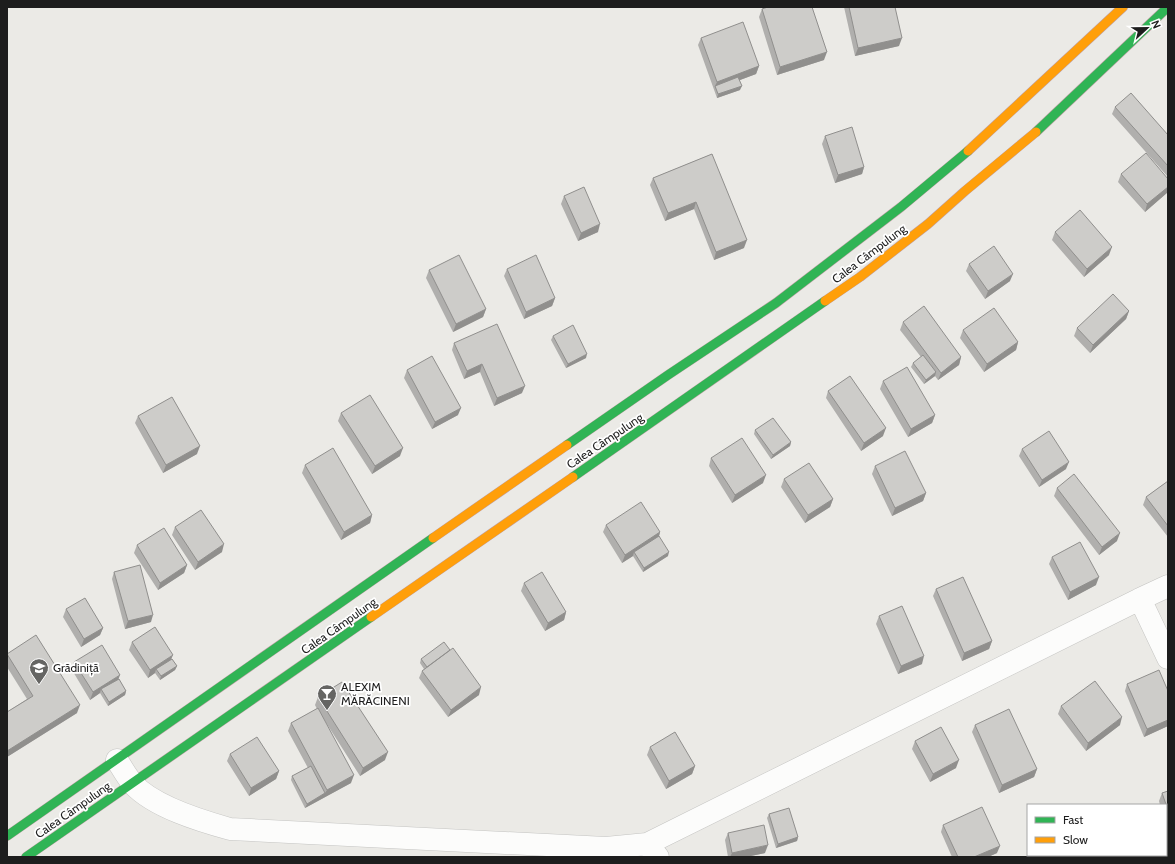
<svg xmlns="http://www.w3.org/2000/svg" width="1175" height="864" viewBox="0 0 1175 864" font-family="Cabin,sans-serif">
<rect width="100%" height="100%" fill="#ebeae6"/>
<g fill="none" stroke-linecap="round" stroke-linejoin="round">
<defs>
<path id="street" d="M1140,599L1168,658
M117,760C122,768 127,777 133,784C154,807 201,821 230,829L606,848L647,844L658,857
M647,844L1140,599L1168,586"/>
<path id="fast" d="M1036,132L1168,7
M567,445L668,375L776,303L901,207L968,151
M573,477L825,301
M7,836L433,538
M26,857L371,617"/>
<path id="slow" d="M968,151L1123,7
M825,301L860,277L928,224L965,191L1036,132
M433,538L567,445
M371,617L573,477"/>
</defs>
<use href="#street" stroke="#c4c4c2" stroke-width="23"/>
<use href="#fast" stroke="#bf9fa4" stroke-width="10"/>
<use href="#slow" stroke="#bf9fa4" stroke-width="10"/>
<use href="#street" stroke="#fcfcfb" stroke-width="22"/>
<use href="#fast" stroke="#30b455" stroke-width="9"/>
<use href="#slow" stroke="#ff9f0a" stroke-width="9"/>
</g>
<path fill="#b0afad" d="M844,7H895L899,46L855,56Z
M762,9L824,60L777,75L759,17Z
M701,38L759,66L756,74L740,80V90L717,98L698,45Z
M1115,107L1168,135V177L1112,114Z
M825,136L864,167L862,174L835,183L822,144Z
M712,154L744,248L714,260L694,209L665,221L650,185L653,178Z
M1121,174L1168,179V192L1145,212L1118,182Z
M564,196L598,232L578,241L561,204Z
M1055,232L1109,255L1084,277L1052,240Z
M969,264L1010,281L985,299L966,271Z
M507,269L555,298L552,306L524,319L504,276Z
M429,270L486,309L483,317L453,332L426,278Z
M1129,311L1126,319L1090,353L1074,336L1077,328Z
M903,322L961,357L959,365L938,380L935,376L924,384L911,367L913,363L921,357L900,330Z
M963,330L1018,342L1016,350L984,372L960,338Z
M553,336L586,358L566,368L551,340Z
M454,343L522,393L494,406L480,372L464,379L452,350Z
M407,370L458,415L432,429L404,378Z
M883,381L935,415L932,423L908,437L880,389Z
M828,391L883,436L861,451L826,398Z
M341,413L400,456L372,474L338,421Z
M138,416L197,454L163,473L135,423Z
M755,430L791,442L790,446L771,459L754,434Z
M1022,449L1066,469L1039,487L1019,456Z
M711,458L763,483L732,503L709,466Z
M305,465L372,515L370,523L341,540L302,473Z
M875,466L926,493L923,501L892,516L872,474Z
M784,479L833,499L830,507L805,523L781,487Z
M1168,481V537L1143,505L1146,497Z
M1057,488L1117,541L1099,555L1054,496Z
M606,525L660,532L659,536L668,556L643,572L633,556L622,563L603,532Z
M175,527L222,552L195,570L172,535Z
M137,545L187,565L184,573L158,590L134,553Z
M1052,557L1096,585L1068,600L1049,564Z
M114,572L151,622L125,629L112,579Z
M524,583L566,612L564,620L545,631L521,591Z
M936,589L992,641L989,649L962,661L933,596Z
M66,609L103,628L100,635L81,647L63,617Z
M879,616L922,664L898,674L876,624Z
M132,642L172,659L177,666L175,670L160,680L155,673L148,678L129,650Z
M7,654L77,713L7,757V712L27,699L7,667Z
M421,659L479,695L448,717L419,678L422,671L424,669L420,663Z
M74,662L119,679L126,691L125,695L108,706L100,693L90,700L72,670Z
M1127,684L1168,691V726L1144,737L1125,691Z
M318,697L385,760L360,776L323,718L351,783L305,808L291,780L292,776L308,768L288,731L291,723L317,709L315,705Z
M1061,706L1120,725L1086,751L1058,714Z
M975,725L1037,769L1034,777L999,793L972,732Z
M915,741L956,768L930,782L912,749Z
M650,747L695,766L692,774L666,789L647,755Z
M230,754L279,771L276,779L249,796L227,761Z
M1168,791V825L1166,820V805H1160L1159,801L1162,793Z
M769,814L798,837L797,841L776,848L767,818Z
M943,825L997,853L988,857H952L941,832Z
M728,833L765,853L746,857H728L725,840Z
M1047,855H1087L1088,857H1048Z"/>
<path fill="#908f8d" d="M902,38L899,46L855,56L858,48Z
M827,52L824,60L777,75L780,67Z
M759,66L756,74L716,89L715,86L717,82Z
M742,86L740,90L717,98L718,94Z
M864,167L862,174L835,183L838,175Z
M1168,187V192L1145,212L1147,204Z
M696,202L694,209L665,221L668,213Z
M600,224L598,232L578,241L581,233Z
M747,240L744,248L714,260L716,252Z
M1112,247L1109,255L1084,277L1087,269Z
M1013,274L1010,281L985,299L988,291Z
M555,298L552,306L524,319L526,312Z
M486,309L483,317L453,332L456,324Z
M1129,311L1126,319L1090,353L1093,345Z
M1018,342L1016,350L984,372L987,364Z
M587,354L586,358L566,368L568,364Z
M961,357L959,365L938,380L941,373Z
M482,364L480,372L464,379L467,371Z
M936,372L935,376L924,384L926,380Z
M525,386L522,393L494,406L497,398Z
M461,408L458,415L432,429L435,422Z
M935,415L932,423L908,437L911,429Z
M886,428L883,436L861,451L864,443Z
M791,442L790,446L771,459L773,455Z
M200,446L197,454L163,473L166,465Z
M403,448L400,456L372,474L375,466Z
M1069,462L1066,469L1039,487L1042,480Z
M766,475L763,483L732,503L735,495Z
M926,493L923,501L892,516L895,508Z
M833,499L830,507L805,523L808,515Z
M372,515L370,523L341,540L344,532Z
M660,532L658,540L634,552L633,556L622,563L625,555Z
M1120,533L1117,541L1099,555L1102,547Z
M224,544L222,552L195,570L198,562Z
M669,552L668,556L643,572L644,568Z
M187,565L184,573L158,590L160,583Z
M1099,577L1096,585L1068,600L1070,592Z
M566,612L564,620L545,631L548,623Z
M153,615L151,622L125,629L128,621Z
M103,628L100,635L81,647L84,639Z
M992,641L989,649L962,661L964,653Z
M173,655L170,662L156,669L155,673L148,678L150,670Z
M924,656L922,664L898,674L901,666Z
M177,666L175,670L160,680L161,676Z
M120,675L117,683L101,689L100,693L90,700L93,692Z
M481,687L479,695L448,717L451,710Z
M126,691L125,695L108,706L109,702Z
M80,705L77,713L7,757V751Z
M1122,717L1120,725L1086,751L1088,743Z
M1168,720V726L1144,737L1147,729Z
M388,752L385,760L360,776L363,768Z
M959,760L956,768L930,782L933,774Z
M695,766L692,774L666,789L669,781Z
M1037,769L1034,777L999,793L1002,785Z
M279,771L276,779L249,796L251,788Z
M354,775L351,783L305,808L307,804L325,793L327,790Z
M798,837L797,841L776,848L778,844Z
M768,845L765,853L746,857H730L732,853Z
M1000,846L997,853L988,857H974Z"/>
<path fill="#cdccc9" stroke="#908f8d" d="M768,7H812L827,52L780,67L762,9Z
M849,7H895L902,38L858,48Z
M743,22L759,66L717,82L701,38Z
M738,77L742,86L718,94L715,86Z
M1131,93L1168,135V166L1115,107Z
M852,127L864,167L838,175L825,136Z
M1146,153L1168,179V187L1147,204L1121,174Z
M712,154L747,240L716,252L696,202L668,213L653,178Z
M584,187L600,224L581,233L564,196Z
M1080,210L1112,247L1087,269L1055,232Z
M994,246L1013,274L988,291L969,264Z
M459,255L486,309L456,324L429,270Z
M536,255L555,298L526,312L507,269Z
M1113,294L1129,311L1093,345L1077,328Z
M924,306L961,357L941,373L903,322Z
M994,308L1018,342L987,364L963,330Z
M497,324L525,386L497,398L482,364L467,371L454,343Z
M573,325L587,354L568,364L553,336Z
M923,355L936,372L926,380L913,363Z
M432,356L461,408L435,422L407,370Z
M907,367L935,415L911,429L883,381Z
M850,376L886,428L864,443L828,391Z
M370,395L403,448L375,466L341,413Z
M172,397L200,446L166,465L138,416Z
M773,418L791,442L773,455L755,430Z
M1049,431L1069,462L1042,480L1022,449Z
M742,438L766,475L735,495L711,458Z
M333,448L372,515L344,532L305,465Z
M905,451L926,493L895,508L875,466Z
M809,463L833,499L808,515L784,479Z
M1074,474L1120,533L1102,547L1057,488Z
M1168,481V526L1146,497Z
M641,502L660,532L625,555L606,525Z
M201,510L224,544L198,562L175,527Z
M164,528L187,565L160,583L137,545Z
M659,536L669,552L644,568L634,552Z
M1080,542L1099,577L1070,592L1052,557Z
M140,565L153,615L128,621L114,572Z
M542,572L566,612L548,623L524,583Z
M963,577L992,641L964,653L936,589Z
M85,598L103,628L84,639L66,609Z
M902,606L924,656L901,666L879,616Z
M155,627L173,655L150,670L132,642Z
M36,635L80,705L7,751V712L33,696L7,654Z
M444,642L450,650L427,667L421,659Z
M102,645L120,675L93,692L74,662Z
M453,648L481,687L451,710L422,671Z
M172,659L177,666L161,676L156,669Z
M1159,670L1168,691V720L1147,729L1127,684Z
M119,679L126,691L109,702L101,689Z
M1095,681L1122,717L1088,743L1061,706Z
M342,682L388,752L363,768L318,697Z
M318,708L354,775L327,790L291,723Z
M1009,709L1037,769L1002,785L975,725Z
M941,727L959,760L933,774L915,741Z
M675,732L695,766L669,781L650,747Z
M257,737L279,771L251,788L230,754Z
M311,766L325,793L307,804L292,776Z
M1168,791V810L1162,793Z
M982,807L1000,846L974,857H958L943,825Z
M789,808L798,837L778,844L769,814Z
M764,825L768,845L732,853L728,833Z
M1053,855H1087L1088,857H1053Z"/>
<defs>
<symbol id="school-pin" viewBox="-11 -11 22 30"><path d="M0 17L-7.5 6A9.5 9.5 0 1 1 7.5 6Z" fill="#656563" stroke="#fff"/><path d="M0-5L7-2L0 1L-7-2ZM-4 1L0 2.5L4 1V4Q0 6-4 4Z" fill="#fff"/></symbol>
<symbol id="bar-pin" viewBox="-11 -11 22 30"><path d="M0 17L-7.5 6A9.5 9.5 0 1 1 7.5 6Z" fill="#656563" stroke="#fff"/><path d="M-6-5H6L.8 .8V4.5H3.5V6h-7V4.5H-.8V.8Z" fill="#fff"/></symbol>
</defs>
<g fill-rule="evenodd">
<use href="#school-pin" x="28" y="657" width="22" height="30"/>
<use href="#bar-pin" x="316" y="683" width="22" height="30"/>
</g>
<g text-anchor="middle" stroke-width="3.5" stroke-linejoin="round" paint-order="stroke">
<g font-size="12" fill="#1d1d1d" stroke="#fff">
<text transform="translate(869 254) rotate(-37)" y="4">Calea Câmpulung</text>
<text transform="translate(605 441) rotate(-34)" y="4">Calea Câmpulung</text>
<text transform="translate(339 626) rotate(-35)" y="4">Calea Câmpulung</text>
<text transform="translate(73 810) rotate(-35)" y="4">Calea Câmpulung</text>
</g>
<g font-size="12" fill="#1d1d1d" stroke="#fff" text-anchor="start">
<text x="53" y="672">Grădiniță</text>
<text x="341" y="691">ALEXIM<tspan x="341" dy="14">MĂRĂCINENI</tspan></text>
</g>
</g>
<rect width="1175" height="864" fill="none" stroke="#1d1d1d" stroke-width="16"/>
<rect x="1027" y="804" width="140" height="52" fill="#ffffff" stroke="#a5a5a5"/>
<rect x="1035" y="817" width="20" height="6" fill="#30b455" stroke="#a5a5a5"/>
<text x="1063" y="824" font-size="12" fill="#1d1d1d">Fast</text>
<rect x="1035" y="837" width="20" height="6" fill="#ff9f0a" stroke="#a5a5a5"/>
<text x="1063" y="844" font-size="12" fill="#1d1d1d">Slow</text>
<g transform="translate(1147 28) rotate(68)" stroke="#ffffff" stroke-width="3" paint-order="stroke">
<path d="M0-3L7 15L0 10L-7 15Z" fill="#1d1d1d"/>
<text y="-6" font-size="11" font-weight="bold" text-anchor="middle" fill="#1d1d1d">N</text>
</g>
</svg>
